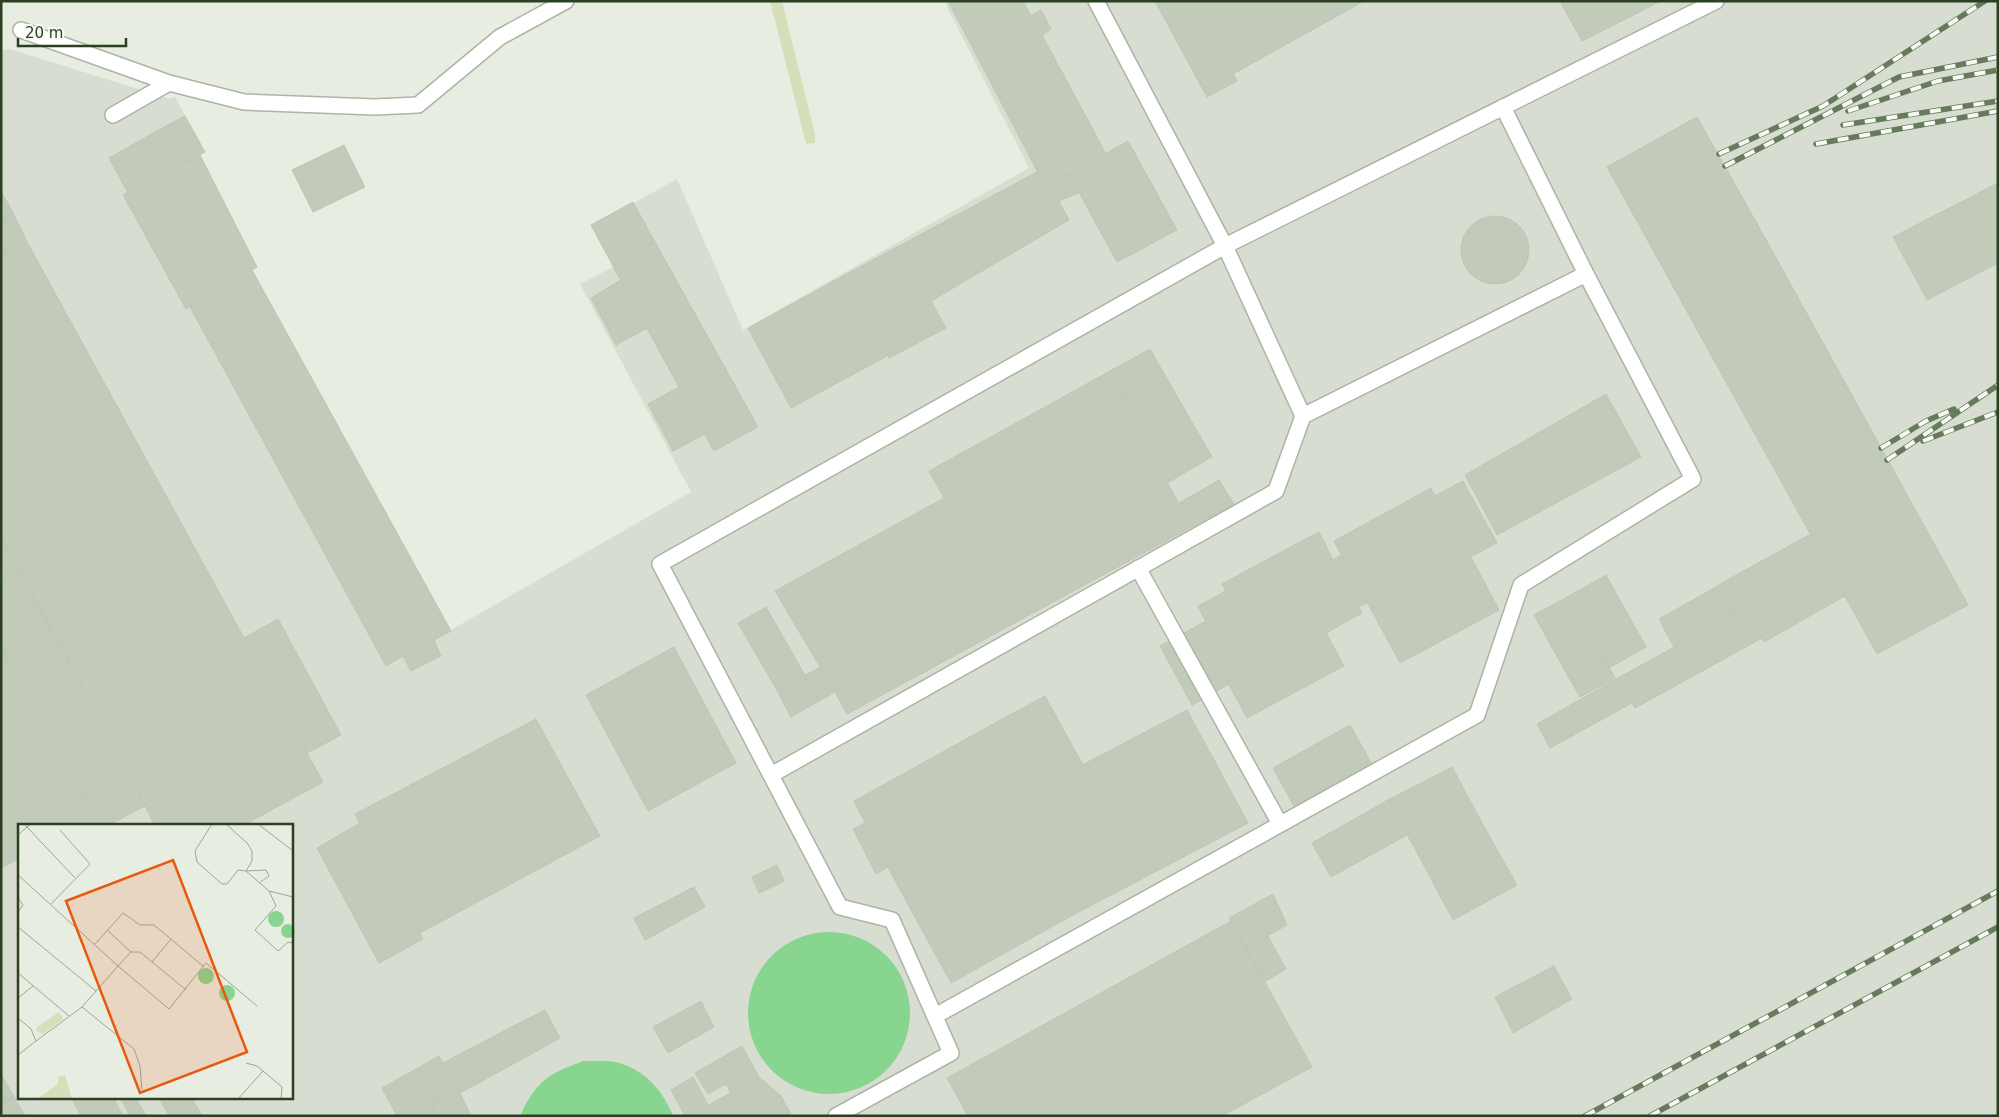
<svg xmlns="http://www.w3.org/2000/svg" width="1999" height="1117" viewBox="0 0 1999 1117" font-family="'DejaVu Sans',sans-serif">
<rect width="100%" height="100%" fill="#e8ede2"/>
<path fill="#d7ddd0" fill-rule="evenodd" d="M944,1H1998V1116H1V50L10,49L170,99L175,97L205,152L200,155L257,267L252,270L451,630L691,492L580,284L615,266L594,225L677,179L743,330L1029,168ZM19,826H291V1098H19Z"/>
<path fill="#d7dfba" d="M770,1H782L815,134V143L806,144Z"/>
<path fill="#88d590" d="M748 1013a81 81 0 1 1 162 0a81 81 0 1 1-162 0Z
M583,1061C593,1061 605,1060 615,1062C643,1068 663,1090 673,1116H520C536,1081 548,1074 583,1061Z"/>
<path fill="#c2cbba" stroke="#bdc7b4" d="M948,1H1023L1031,16L1041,10L1051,29L1042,35L1106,154L1045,186Z
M1155,1H1364L1233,74L1237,81L1207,97Z
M1560,1H1661L1582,41Z
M185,116L205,152L187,162L166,126Z
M1697,117L1760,229L1669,279L1607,167Z
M166,126L187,162L128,193L109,158Z
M1128,141L1177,230L1117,262L1069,174Z
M344,145L365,187L313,212L292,170Z
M200,155L257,267L186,309L123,195Z
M1037,172L1045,186L1050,184L1069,220L931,301L946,328L889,358L843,276Z
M1069,174L1078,193L1059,201L1050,184Z
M1998,183V263L1927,300L1893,237Z
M1,191L13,213L2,220L1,218Z
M633,202L655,242L613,266L591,225Z
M13,213L27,242L1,256V218Z
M1461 250a34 34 0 1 1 68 0a34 34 0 1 1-68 0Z
M1760,229L1858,406L1767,456L1669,279Z
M27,242L323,782L242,826H155L129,772L1,538V256Z
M655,242L758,427L714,451L613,266Z
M252,270L451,631L434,640L441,656L411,671L403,656L386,666L190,307Z
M843,276L887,356L791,408L748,328Z
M621,280L647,328L616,345L591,298Z
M1150,349L1163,372L1120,396L1122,400L944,498L929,471Z
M1163,372L1212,457L1167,483L1120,396Z
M679,387L705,434L673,451L648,404Z
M1606,394L1641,457L1497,535L1465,475Z
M1122,400L1178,502L835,692L775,591Z
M1858,406L1968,605L1877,654L1767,456Z
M1219,480L1234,504L1210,517L1197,493Z
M1463,481L1497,543L1444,571L1410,509Z
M1431,488L1435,496L1410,509L1444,571L1471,557L1499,610L1400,663L1334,541Z
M1197,493L1210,517L847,714L835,692Z
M1319,532L1330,554L1266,588L1255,566Z
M1811,534L1845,596L1764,642L1729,579Z
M1,538L19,570L1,579Z
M1330,554L1333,560L1341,555L1367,603L1359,607L1362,613L1326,633L1344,666L1247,718L1227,681L1244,672L1216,619L1207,624L1198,606L1226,591L1222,584L1255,566L1266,588Z
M19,570L52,629L6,656L1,647V579Z
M1606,575L1646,647L1609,668L1569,596Z
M1729,579L1745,608L1732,615L1716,587Z
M1716,587L1732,615L1674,647L1659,619Z
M1569,596L1608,665L1573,685L1534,615Z
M766,607L807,679L779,694L738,623Z
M1745,608L1762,638L1635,708L1618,678Z
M278,619L341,735L307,753L244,638Z
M1216,619L1244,672L1227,681L1229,684L1192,705L1160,646L1206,621L1207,624Z
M52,629L129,772L84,796L6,656Z
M1,647L6,656L1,658Z
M674,647L736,763L648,811L586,695Z
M6,656L100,826H86L84,822L78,826H19V859L1,868V658Z
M1608,665L1615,678L1580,697L1573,685Z
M821,667L835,692L819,701L805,675Z
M1618,678L1632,703L1550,748L1537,724Z
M807,679L819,701L791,717L779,694Z
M1045,696L1083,765L1069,772L1084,800L1030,830L1073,915L951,983L892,875L1038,800L995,723Z
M1187,710L1248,823L1073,915L1030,830L1084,800L1069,772Z
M536,719L567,776L387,873L355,814Z
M995,723L1038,800L892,875L854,801Z
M1350,725L1373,766L1294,806L1273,768Z
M1452,767L1482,823L1420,858L1388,800Z
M129,772L145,806L107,826H100L84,796Z
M567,776L600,836L420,933L387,873Z
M1388,800L1407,835L1331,877L1312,843Z
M360,823L423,939L379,963L317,848Z
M865,823L888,867L876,874L853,829Z
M1482,823L1517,885L1453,920L1420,858Z
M777,865L784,881L770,888L762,872Z
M762,872L770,888L759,893L752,877Z
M694,887L705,907L645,940L634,918Z
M1273,894L1287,925L1245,948L1229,918Z
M1231,921L1312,1067L1222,1116H968L947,1078Z
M1268,936L1286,969L1264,982L1245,948Z
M1554,966L1572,999L1513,1033L1495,997Z
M701,1001L714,1027L668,1053L653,1027Z
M545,1010L560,1038L537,1051L521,1022Z
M521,1022L537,1051L460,1093L443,1063Z
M742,1046L759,1077L731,1093L726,1084L708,1094L695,1073Z
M439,1056L459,1091L438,1102L418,1068Z
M418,1068L438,1102L414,1116H397L382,1088Z
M1,1074L14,1097L1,1104Z
M693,1077L708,1105L685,1116L671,1090Z
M759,1077L781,1096L746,1116H689Z
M459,1091L471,1116H437L432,1106Z
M781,1096L792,1116H746Z
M14,1097L25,1116H1V1104Z
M72,1098H117L115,1101L123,1116H81Z
M123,1098H136L146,1116H130L121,1099Z
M159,1098H192L202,1116H169Z
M432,1106L437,1116H414Z"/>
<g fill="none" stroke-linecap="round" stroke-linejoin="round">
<defs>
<path id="minor" d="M1096,1L1225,246L1716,1
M21,30L169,83L244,102L375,107L418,105L500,37L566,1
M113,115L169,83
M1138,568L1280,824
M771,775L1276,491L1303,416L1586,274
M935,1016L1477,715L1521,585L1693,479L1586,274L1503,107
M836,1116L951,1053L892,920L840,907L660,564L1225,246L1303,416"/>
</defs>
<use href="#minor" stroke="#acb5a4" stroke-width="18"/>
<use href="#minor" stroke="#fff" stroke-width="15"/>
<defs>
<path id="rail" d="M1848,111L1938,81L1998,70
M1843,125L1998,101
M1816,144L1998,111
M1719,154L1823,106L1985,1
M1725,166L1899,77L1998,57
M1923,441L1998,412
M1881,448L1926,421L1954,409
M1887,460L1998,385
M1585,1116L1998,891
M1650,1116L1998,927"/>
</defs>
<use href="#rail" stroke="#657b5c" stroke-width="5.5"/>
<use href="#rail" stroke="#f7f9f3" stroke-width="4" stroke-dasharray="11" stroke-linecap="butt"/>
</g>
<g transform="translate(18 824)">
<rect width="275" height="275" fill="#e8ede2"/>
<path d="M41,188L45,195L25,210L18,207L19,203ZM47,251L54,275H19L40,260V253Z" fill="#d7dfba"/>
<path d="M250 95a8 8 0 1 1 16 0a8 8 0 1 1-16 0ZM263 107a7 7 0 1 1 14 0a7 7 0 1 1-14 0ZM180 152a8 8 0 1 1 16 0a8 8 0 1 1-16 0ZM201 169a8 8 0 1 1 16 0a8 8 0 1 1-16 0Z" fill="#88d590"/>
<path fill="none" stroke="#9ca795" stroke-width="1" d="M13,0L9,3L57,54M194,0L177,27L179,38L204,60H209L220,46L228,47L234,37V27L229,19L208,0M240,0L275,27M0,11L9,3L6,0M228,47L251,67L275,73M228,47L248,46L251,52L241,59M0,51L100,142L64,183L18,217M251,67L258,82L237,106L260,127L270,118L275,119M0,74L5,81L0,88M33,80L72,40L42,6M0,103L78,167M89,106L113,128H122L168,166M77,120L105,89L122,101H136L185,142M113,128L100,142L151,185L188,139L239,182M134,138L153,115M0,149L51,192M0,174L15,162M64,183L116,225L122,242L124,266M0,194L13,205L18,217L0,231M228,239L239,242L264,263L263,275M220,275L245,247"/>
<path fill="#e8590c" fill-opacity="0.15" stroke="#e8590c" stroke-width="2.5" d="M155,36L229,228L122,269L48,77Z"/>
<rect width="275" height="275" fill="none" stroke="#2b3f21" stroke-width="2.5"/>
</g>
<rect width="1999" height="1117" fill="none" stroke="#2b3f21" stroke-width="5"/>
<path d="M18 38v8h108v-8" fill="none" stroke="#2b3f21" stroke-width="2.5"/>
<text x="25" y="38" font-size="15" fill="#2b3f21" stroke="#f7f9f3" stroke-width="4" paint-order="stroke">20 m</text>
</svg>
